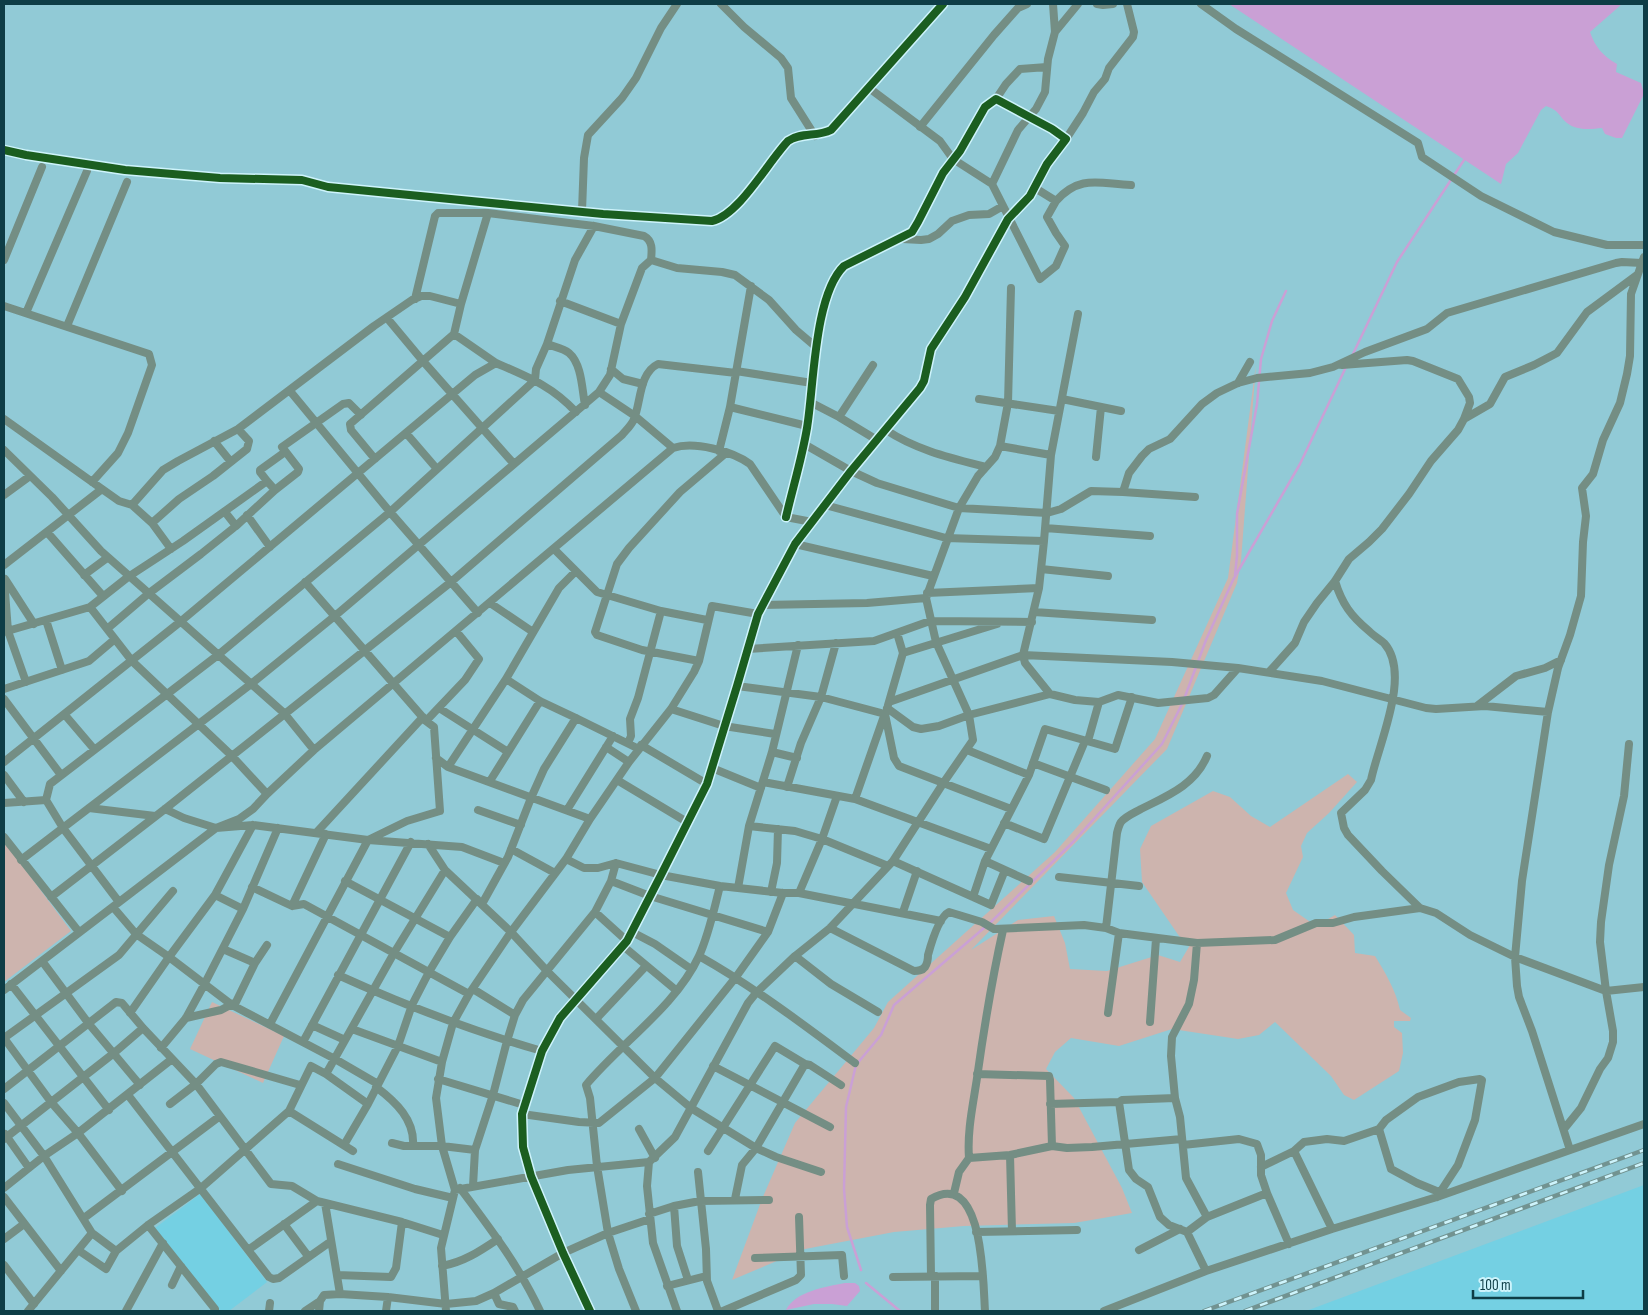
<svg xmlns="http://www.w3.org/2000/svg" width="1648" height="1315" viewBox="0 0 1648 1315" font-family="'Sofia Sans Condensed',sans-serif">
<rect width="100%" height="100%" fill="#91cad6"/>
<path fill="#74d0e3" d="M1644,1185V1311H1306Z
M200,1194L267,1282L229,1311H219L155,1228Z"/>
<path fill="#cdb4ae" d="M1256,364L1241,561L1237,583L1167,749L971,950L1018,920L1054,916L1065,943L1070,969L1107,971L1158,955L1180,962L1190,945L1179,936L1142,882L1140,849L1151,826L1213,791L1230,797L1251,816L1270,827L1348,774L1357,782L1329,813L1307,833L1301,846L1303,857L1286,893L1293,910L1316,926L1335,915L1354,935L1355,953L1375,956C1385,972 1396,991 1400,1010L1411,1018L1410,1021H1394V1027L1402,1033L1403,1053L1399,1071L1354,1100L1344,1095L1331,1076L1275,1022L1259,1035L1238,1039L1172,1029L1119,1046L1071,1038L1055,1052L1046,1069L1074,1098L1122,1188L1132,1213L1074,1223L964,1226L894,1232L805,1249L732,1280L762,1199L795,1123L874,1028L888,1002L1055,852L1155,739L1228,578Z
M4,841L71,931L4,982Z
M212,1002L284,1036L263,1083L190,1049Z"/>
<path fill="#caa0d5" d="M1229,4H1622L1590,32C1595,47 1603,56 1617,64L1616,72L1641,83L1644,94L1622,138H1616L1605,134L1602,128C1591,129 1577,131 1567,123C1558,115 1560,111 1546,106L1541,110L1518,153L1506,164L1501,184Z
M845,1283H855L859,1286L860,1291L847,1306L832,1304H814L786,1310C796,1291 825,1287 845,1283Z"/>
<g fill="none" stroke-linecap="round" stroke-linejoin="round">
<path stroke="#caa0d5" stroke-width="2.5" d="M1352,356L1397,262L1464,160
M1235,575L1237,556V514L1257,404L1261,359L1272,321L1286,291
M861,1270L847,1227L844,1189L846,1107L856,1065L881,1035L894,1005L991,922L1073,842L1162,744L1183,702L1206,640L1233,580L1300,464L1346,367
M866,1283L900,1311"/>
<path stroke="#748e84" stroke-width="8" d="M721,4L744,27L781,58L788,68L791,98L815,136
M1097,4L1103,5L1113,4
M1201,4L1236,29L1418,143L1422,157L1481,196L1554,232L1607,245H1644
M1055,32L1078,4
M869,88L940,141L953,159L992,184L1040,279L1056,266L1065,246L1056,233L1047,217L1056,201
M996,99L1006,84L1020,69L1047,67
M920,127L994,35L1018,8L1027,4
M1066,139L1083,113L1094,92L1105,79L1109,68L1133,37L1134,32L1127,4
M4,150L26,155L125,170L220,178L302,180L328,187L603,214L712,221C739,215 768,162 788,141C801,132 817,137 831,130L943,4
M992,184L1018,130L1036,109L1045,92L1048,59L1055,32L1053,4
M1035,188L1056,201C1080,174 1100,184 1131,185
M582,211L584,158L588,135L622,98L636,78L661,28L677,4
M902,239L921,240L929,239L938,234L952,221L969,215L989,214L1003,206
M4,260L42,167
M651,260L677,268L722,272L735,275L769,300L796,330L816,347
M415,299L435,216L438,213H488
M560,301L621,324
M4,306L149,354L152,365L128,433L118,453L92,482
M26,313L87,171
M1078,314L1051,455L1044,541L1039,588L1023,655L1025,663L1050,694L1075,700L1099,702L1118,695L1158,703L1208,698L1214,695L1238,668L1322,681L1426,708L1436,709L1485,706L1548,712
M387,318L422,360L514,464
M67,326L127,182
M454,334L461,304L488,213L594,226L644,236C653,241 652,250 651,260
M611,369L623,379L643,384
M736,371L812,383
M1238,383L1250,362
M290,391L390,512L478,613
M599,392L635,416L673,448C694,441 732,451 750,464L786,517L812,522
M979,399L1059,411
M1062,399L1121,411
M810,402L839,417L877,440
M585,405C582,390 582,364 569,353C563,348 554,347 547,344L575,260L594,226
M730,407L807,426
M839,417L873,365
M4,419L102,489L119,501L132,505L152,523L171,549
M1464,419L1490,404L1505,377L1534,365L1557,353L1587,312L1637,275
M886,430C916,450 951,458 986,467
M406,433L437,469
M214,441L231,462
M804,444L851,471L877,483L959,508L1047,513L1061,509L1091,491L1123,492L1129,473L1142,456L1149,449L1170,439L1202,404L1217,393L1238,383L1257,378L1310,373L1333,367L1365,352L1427,329L1447,313L1616,263L1622,262L1642,263
M1000,446L1051,455
M4,450L52,497L101,551L284,713L314,750
M719,451L730,407L751,286
M1096,457L1101,407
M375,459L351,430L350,424L454,334L496,363
M267,481L260,472V470L285,452
M1123,492L1195,497
M4,495L30,476
M132,505L163,470L178,461L238,429L374,326L412,300L421,296H430L461,304
M825,505L946,538L1044,541
M247,515L270,547
M152,523L179,499L213,476L247,449L249,441L238,429
M236,526L275,490L298,472L299,469L282,447L343,404L349,403L361,415
M1045,528L1150,536
M47,532L103,596
M795,544L933,576
M554,549L597,592L661,611L707,620
M4,565L102,489
M1041,569L1108,576
M84,575L107,558
M4,579L8,631L26,682
M5,579L34,624
M1335,581C1342,604 1351,616 1369,631C1373,635 1379,639 1384,643C1412,674 1378,745 1371,780L1365,790L1341,813L1344,828L1348,835L1382,871L1420,908L1436,913L1470,935L1515,957L1606,991L1644,987
M927,593L1039,588
M490,603L533,632
M762,605L867,603L926,598
M90,607L132,661L231,755L267,794
M1034,612L1152,620
M46,620L62,670
M107,629L148,594L201,554L236,526L225,512
M4,632L90,607L128,577L183,541L267,481L275,490
M748,649L874,641L930,621L1032,622
M903,653L997,624
M699,661L642,650L597,635L595,632L617,564L629,548L680,492L726,453
M1269,672L1295,643L1304,622L1317,603L1335,581L1349,559L1369,542L1382,529L1409,494L1431,461L1458,430L1464,419L1470,403L1469,397L1458,379L1413,361L1407,360L1342,365
M506,679L540,701L576,718L639,749
M737,686L821,697L885,714L894,758L899,766L1011,809
M4,689L89,661L115,639
M4,699L61,775
M889,702L1023,655L1172,662L1238,668
M888,705L903,653L897,633
M1477,706L1516,676L1545,668L1561,660
M439,708L508,752
M887,708L913,727L921,729L939,726L969,715L1050,694
M671,709L724,726L775,734
M65,715L94,749
M426,721L465,680L479,659L456,631
M1088,741L1099,702
M628,743L631,736L630,719L638,698L661,611
M641,745L707,784
M606,747L629,762
M967,750L1029,775
M772,752L798,645
M436,758L448,767L590,819
M4,762L180,622L475,375L496,363C528,377 552,386 576,412
M1033,763L1106,790
M448,767L506,679L559,588L576,571
M712,768L761,788
M4,775L24,802
M617,780L687,822
M490,781L540,701
M763,782L855,799L991,849
M787,787L801,743L821,697L836,643
M855,799L884,716
M4,803L46,800
M89,808L155,816
M165,809L184,818L216,828L253,825L368,840L462,847L504,863
M478,810L521,825
M567,810L613,736
M1004,823L1044,839L1085,741
M749,826L795,831L822,839L888,866
M316,833L423,717
M4,837L79,932
M428,844L445,870L511,932L547,971L655,1078L691,1108L756,1148L776,1157L821,1172
M511,849L555,873
M566,859L584,868H598L616,863L661,875L720,886L783,893H799L941,921
M21,860L251,684L336,615L599,392L610,375L621,324L642,268L651,260
M893,861L991,905L1005,870
M985,861L1029,881
M1059,877L1139,886
M345,881L450,937
M611,881L650,896L768,932
M252,887L292,906L304,904L469,994
M738,888L749,826L772,752L797,758
M771,892L777,863L778,829
M799,893L822,839L837,796
M215,895L243,909
M51,897L165,809L451,582L622,435C626,430 632,425 634,419C641,402 639,373 658,364L736,373
M973,897L985,861L1029,775L1045,729L1115,749L1132,697
M119,902L63,828L46,800L50,784L218,655L390,512L535,380L536,369L547,344
M482,904L508,857L531,798L544,769L576,718
M292,906L326,834
M113,907L136,934L169,957L232,1005L335,1059L378,1084
M595,912L627,941
M903,912L917,871
M830,928L914,971C918,971 922,971 925,967C927,964 928,959 928,955C931,944 939,917 949,912L982,922L994,929L1084,925L1106,928L1117,833C1118,829 1119,825 1121,822C1126,816 1134,813 1141,809C1167,796 1195,785 1207,756
M1106,928L1119,933L1197,943L1275,940L1316,923H1333L1354,917L1420,908
M632,932L655,944L691,969
M1197,943L1194,980L1189,1004L1172,1037L1171,1056L1175,1098L1122,1100L1119,1102L1129,1170L1136,1179L1148,1187L1160,1217L1169,1225L1187,1232L1206,1271
M623,946L677,991
M223,949L255,963
M699,956C754,987 804,1025 855,1063
M795,956L831,984L878,1012
M42,961L89,1024L140,1085
M338,975C404,1005 472,1031 542,1051
M11,984L109,1110
M473,989L515,1015
M4,990L216,828L239,819L253,809L267,794L314,750L673,448
M130,1013L169,957L215,895L253,825
M1108,1013L1119,933
M186,1018L221,1010L236,1002L255,963L267,945
M597,1018L646,966
M1150,1022L1156,939
M270,1024L368,840L407,821L440,811L434,727L426,721L305,582
M312,1025L345,1040
M352,1029L442,1062
M4,1038L119,955L173,891
M4,1038L51,1102L78,1133L122,1191
M303,1042L411,842
M161,1048L186,1018L204,985L243,909L278,828
M713,1066L830,1127
M326,1074L394,953L445,870
M977,1074L1049,1076L1050,1080L1052,1146
M438,1079L524,1105
M376,1087C396,1102 415,1120 413,1146
M4,1089L116,1002L122,1003L143,1028L196,1084L271,1184L292,1186L317,1201L402,1222L443,1235
M128,1095L269,1277L273,1279L279,1278L330,1242
M1175,1098L1180,1117L1186,1178L1207,1217
M4,1103L44,1156L92,1233L116,1251
M170,1104L196,1084L216,1064L221,1062L300,1085
M1050,1104L1119,1102
M289,1111L353,1151
M522,1114L579,1122L599,1123L655,1078L736,977L768,932L783,893
M639,1129L655,1158
M1379,1129L1391,1169L1417,1183L1439,1192
M1564,1129L1581,1108L1600,1069L1608,1058L1613,1042V1031L1606,991L1600,942L1601,922L1609,865L1624,796L1629,744
M5,1134L29,1168
M4,1139L114,1053L143,1028
M392,1143L404,1146H442L475,1150
M344,1145L368,1104L398,1046L412,1005L429,972L450,937L477,899
M1183,1145L1239,1139L1257,1144L1261,1155V1175L1267,1193
M1570,1150L1532,1031L1519,997L1517,986L1515,957L1522,881L1548,712L1558,668L1570,635L1581,596L1583,542L1586,516L1582,488L1593,474L1603,440L1620,403L1627,374L1630,356L1631,294L1644,257
M708,1151L775,1046L805,1064L810,1065L841,1085
M1294,1151L1332,1229
M1010,1155L1012,1231
M969,1158C967,1131 973,1105 977,1078C984,1028 992,979 1003,930
M649,1162L647,1186L653,1243L677,1311
M338,1164L415,1189L453,1198
M1261,1167L1294,1151L1304,1142L1327,1139L1344,1141L1379,1129L1386,1120L1418,1097L1459,1082L1480,1079L1482,1080L1475,1120L1458,1165L1437,1197
M698,1172L706,1249L707,1281L718,1311
M473,1186L475,1150L493,1095L507,1041L515,1015L523,1000L595,912L611,881L616,863
M4,1188L44,1156L78,1133L172,1059
M460,1188C490,1228 519,1266 540,1311
M455,1190L568,1170L649,1162L675,1137L748,1003L756,993L795,956L830,928L893,861L944,782L973,740L969,715L936,642L926,598L959,508L978,476L995,457L1000,446L1008,403L1011,288
M954,1193L959,1172L969,1158L1010,1155L1052,1146L1067,1148L1092,1147L1182,1139
M4,1197L61,1271
M735,1199L742,1165L756,1148L805,1064
M325,1203L340,1294
M674,1206L677,1246L688,1280
M649,1214L674,1206L700,1201L769,1200
M84,1218L220,1116
M284,1224L308,1256
M148,1225L215,1309L214,1311
M976,1232L1077,1230
M1187,1232L1207,1217L1267,1193L1289,1244
M4,1239L24,1224
M78,1250L106,1269L116,1251L148,1225L201,1188L289,1111L311,1066L326,1074L368,1104
M248,1250L317,1201
M1139,1250L1180,1229
M755,1258L842,1255L844,1276
M4,1265L34,1304
M442,1266C464,1262 480,1251 498,1239
M337,1275L391,1277L396,1268L402,1222
M931,1276L930,1205L931,1199C984,1168 983,1283 985,1311
M893,1277L983,1276
M172,1285L181,1266
M667,1286L706,1276
M494,1293L499,1304L513,1307L515,1311
M28,1311L92,1233
M126,1311L163,1243
M269,1311L270,1303
M305,1311L320,1301
M319,1311L320,1301L324,1295L340,1294L388,1297L446,1304L476,1301L494,1293L563,1253L608,1233L650,1219
M386,1311L388,1297
M446,1311L441,1248L455,1190L442,1146L436,1098L442,1062L453,1023L469,994L511,932L566,859L590,819L629,762L671,709L694,672L699,661L712,606L758,614
M590,1311L563,1253L531,1176L523,1147L522,1114L542,1051L560,1018L627,941L661,875L707,784L737,686L758,614L795,544L851,471L920,388L924,381L931,349L965,297L1008,219L1030,196L1047,164L1066,139L1052,129L996,99L985,107L960,151L943,173L918,222L912,232L844,266C814,295 814,386 807,428C802,458 793,487 786,517
M636,1311L619,1269L608,1233L597,1166L590,1098L586,1085C621,1043 676,1006 699,956C709,934 714,909 720,886
M723,1311L796,1280L801,1275L799,1217
M935,1311V1276
M1104,1311L1206,1271L1332,1229L1437,1197L1644,1124"/>
<defs>
<path id="rail" d="M1204,1311L1644,1150
M1245,1311L1644,1163"/>
</defs>
<use href="#rail" stroke="#729391" stroke-width="4.5"/>
<use href="#rail" stroke="#cef4fc" stroke-width="2.5" stroke-dasharray="8" stroke-linecap="butt"/>
<defs>
<path id="cycleway" d="M4,150L26,155L125,170L220,178L302,180L328,187L603,214L712,221C739,215 768,162 788,141C801,132 817,137 831,130L943,4
M590,1311L563,1253L531,1176L523,1147L522,1114L542,1051L560,1018L627,941L661,875L707,784L737,686L758,614L795,544L851,471L920,388L924,381L931,349L965,297L1008,219L1030,196L1047,164L1066,139L1052,129L996,99L985,107L960,151L943,173L918,222L912,232L844,266C814,295 814,386 807,428C802,458 793,487 786,517"/>
</defs>
<use href="#cycleway" stroke="#cef4fc" stroke-width="11"/>
<use href="#cycleway" stroke="#1b5e20" stroke-width="8"/>
</g>
<rect width="1648" height="1315" fill="none" stroke="#0e3d46" stroke-width="10"/>
<path d="M1473 1290v8h110v-8" fill="none" stroke="#0e3d46" stroke-width="2.5"/>
<text x="1480" y="1290" font-size="15" fill="#0e3d46" stroke="#cef4fc" stroke-width="4" paint-order="stroke">100 m</text>
</svg>
